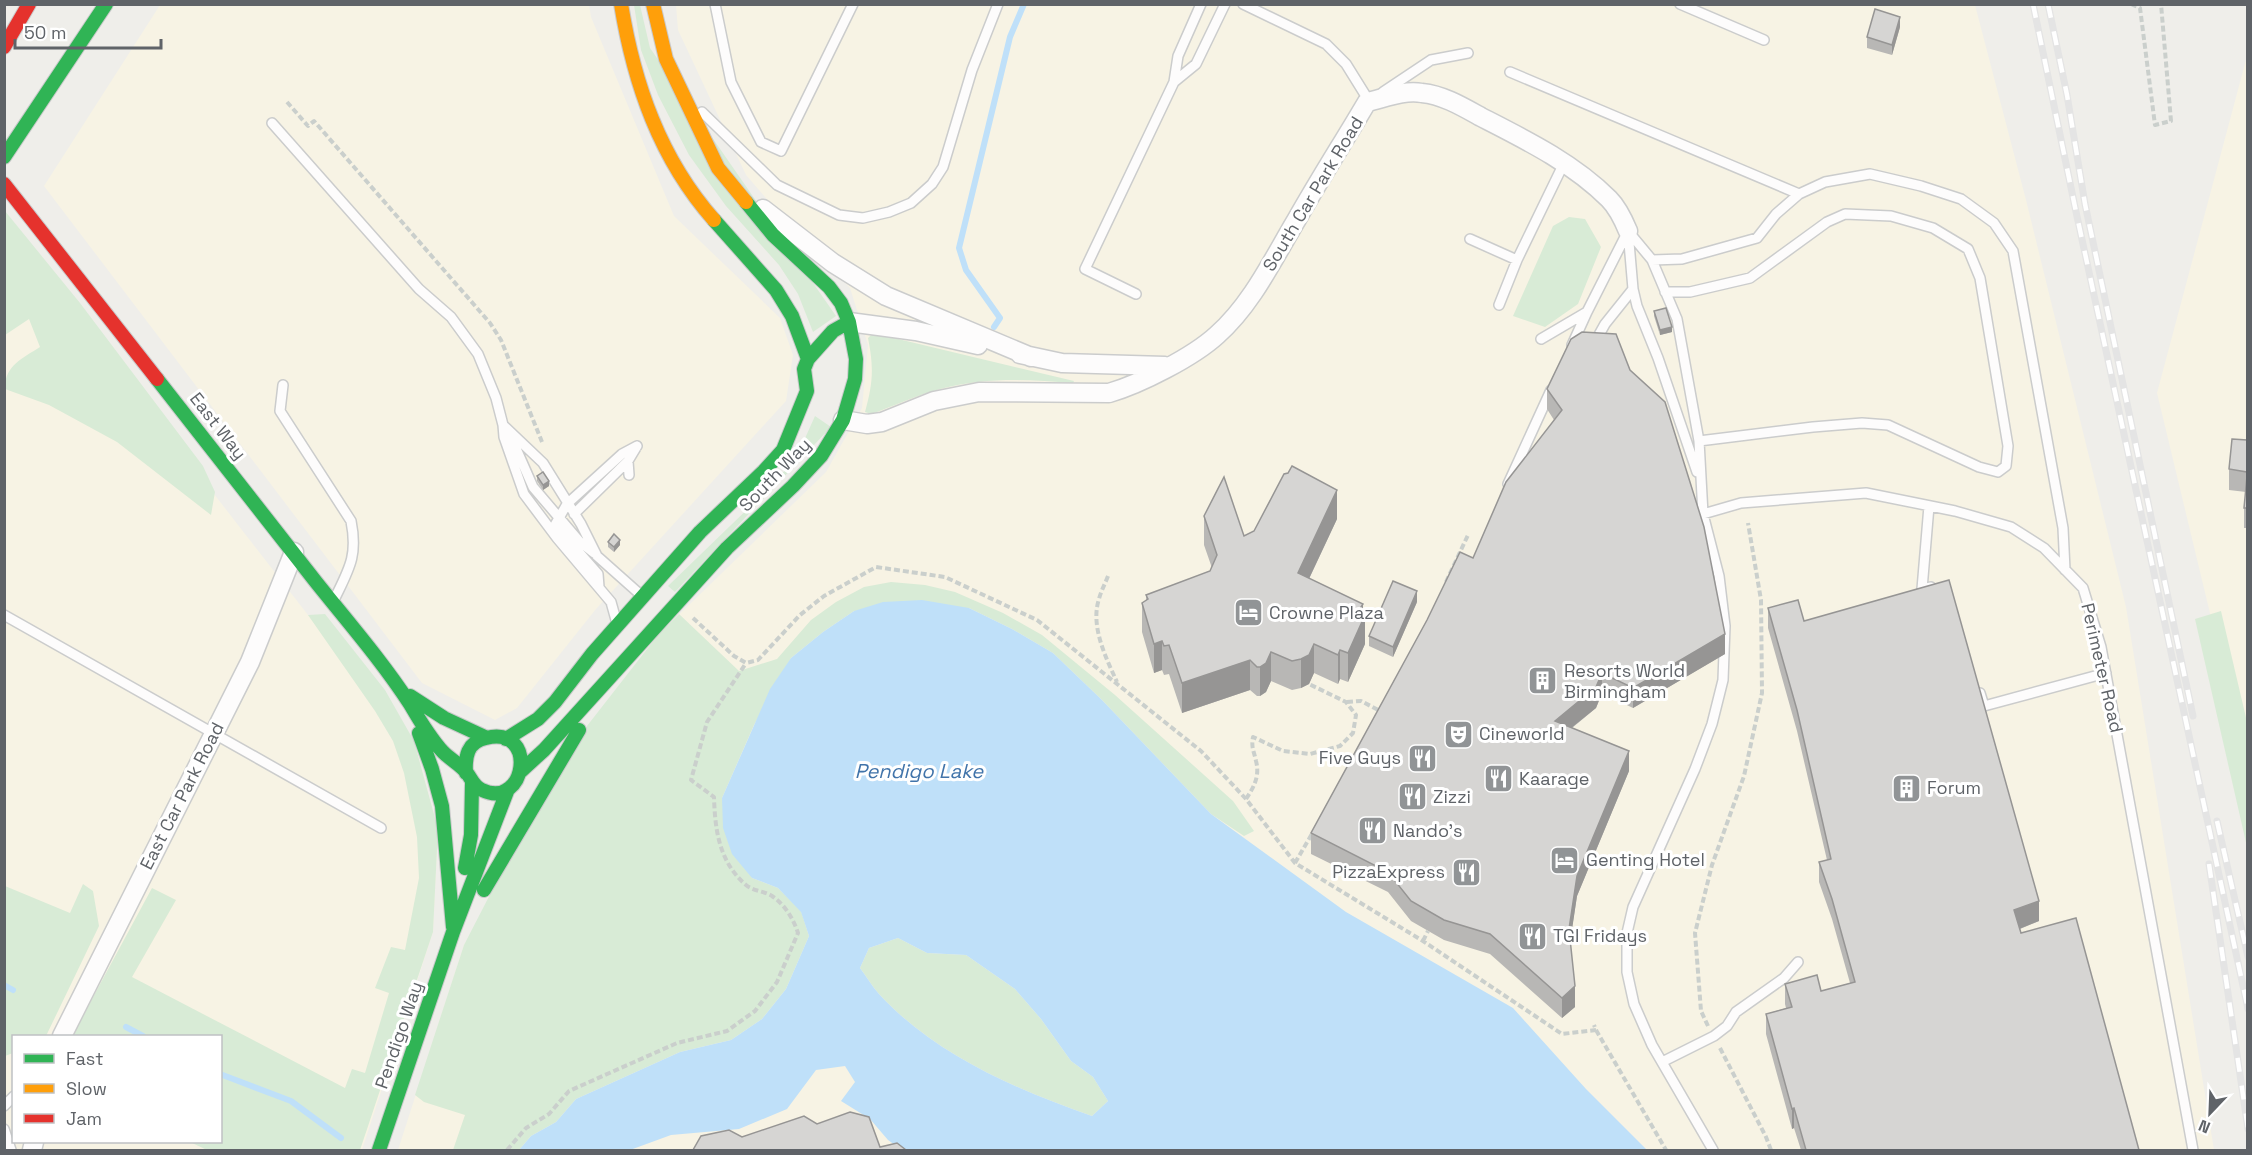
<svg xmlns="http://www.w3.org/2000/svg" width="2252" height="1155" viewBox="0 0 2252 1155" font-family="'Space Grotesk',sans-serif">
<rect width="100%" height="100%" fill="#efeeea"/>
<path fill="#f7f3e4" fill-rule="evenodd" d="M160,5H589L591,17L674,216L780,318L793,355L786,401L596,609L517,708L495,720L422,683L44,186Z
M676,5H1975L2026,200L2126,607L2214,1150H398L464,945L658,635L826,472L862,408L868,345L850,288L797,234L746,175L678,30Z
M2247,56V767L2157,393Z
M18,242L308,615L417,752L438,829L433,932L362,1150H5L4,262ZM14,1036H220V1142H14Z"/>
<path fill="#d8ebd6" d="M634,5H640L650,48L836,316L813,332L798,294L779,265L726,206L689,155L658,95L649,71L641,50Z
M5,211L80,303L203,466L215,492L211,515L117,442L49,405L5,389C4,366 23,358 40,347L29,319L5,335Z
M1569,217L1585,219L1601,247L1578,304L1545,327L1513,316L1553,226Z
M873,333L1074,381L1073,383C1028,379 985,377 940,389C917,395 894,406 871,414L865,412C873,383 874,368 868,338Z
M815,416L831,427L675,592L668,586L761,496L788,467L802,445Z
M891,582L925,585L955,592L1003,613L1042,635L1115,695L1233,801L1254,831L1244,836L1211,814L1102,700L1053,653L1012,629L969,608L854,611L823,632L791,658L754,725L722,798L752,878L778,888L801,911L809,936L786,989L762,1019L731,1040L680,1052L576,1099L556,1122L531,1136L519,1150H453L465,1115L424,1102L415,1095L464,945L515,846L587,726L658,635L679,614L739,671L777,659L811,620L836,602L864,587Z
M2221,611L2247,722V847L2195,619Z
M325,614L385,690L414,741L438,829L433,932L360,1150H207L190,1142H220V1036H72L152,888L176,900L132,977L345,1088L352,1069L365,1073L389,993L375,988L391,947L405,950L419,878L417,837L404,773L393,741L375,711L308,615Z
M83,884L93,891L99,926L46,1036H14L13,1053L5,1056V886L70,913Z
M898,938L927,953L966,955L1015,989L1041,1019L1071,1061L1093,1077L1108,1101L1092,1116C1017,1090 934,1054 879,994C872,986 866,976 860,968L869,948Z"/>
<path fill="#bfe0f9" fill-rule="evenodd" d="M922,600L969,608L1012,629L1053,653L1102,700L1211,814L1346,912L1513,1008L1586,1089L1647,1150H902L888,1140L870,1119L841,1101L855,1082L845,1066L816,1070L787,1109L739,1129L671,1135L630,1150H519L531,1136L556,1122L576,1099L680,1052L731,1040L762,1019L786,989L809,936L801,912L778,888L752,878L732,854L723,828L722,798L770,689L791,658L823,632L854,611L883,602ZM898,938L927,953L966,955L1015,989L1041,1019L1071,1061L1093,1077L1108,1101L1092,1116C1017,1090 934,1054 879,994C872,986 866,976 860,968L869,948Z"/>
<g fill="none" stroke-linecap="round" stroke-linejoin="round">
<path stroke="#bfe0f9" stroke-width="6" d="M994,327L1000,318L966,270L959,248L1010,37L1024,4
M4,985L13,990
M126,1027L143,1036
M220,1074L291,1101L341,1138"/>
<defs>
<path id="lane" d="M715,4L731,82L761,142L781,151L853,4
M1243,4L1326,44L1346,64L1369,101
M1680,4L1764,40
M1510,72L1799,194
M1174,82L1196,64L1225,4
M1383,92L1431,60L1468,53
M702,112L777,185L839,215L863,218L889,212L911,203L932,184L943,167L972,70L998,4
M272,123L419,289L451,317L478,354L496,398L503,425L504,437L524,494L557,538L611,602L616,620
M1628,231L1652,260L1677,319L1699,441L1703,514L1719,576L1725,626L1723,680L1712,724L1695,769L1633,907L1627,933V972L1634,1004L1652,1045L1713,1150
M1628,231L1633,289L1637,306L1658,358L1697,472
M1470,239L1517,260
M1652,260L1682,259L1757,238L1776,214L1799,194L1825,182L1870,174L1921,186L1961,199L1994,223L2013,251L2063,528L2065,570
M1665,292H1690L1750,278L1827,222L1845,214L1891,216L1933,228L1968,249L1980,278L2008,446L2006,466L1998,472L1979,467L1888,425L1862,423L1813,427L1699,441
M1136,294L1085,269L1174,82L1178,56L1201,4
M1499,305L1517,260L1564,163
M1541,339L1587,312L1628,231
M1595,342L1605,324L1633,289
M1572,345L1587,312
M283,385L280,411L351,521C358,556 349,569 334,600
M503,425L543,463L581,524L597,556L642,596
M511,437L533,487L579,541L594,553
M628,461L629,475
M1508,484L1551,390
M1929,506L1922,589L1931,587
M574,514L628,461L637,446
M1703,514L1741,503L1866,493L1955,511L2011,527L2044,548L2083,588L2101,647L2193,1150
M599,587L598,574L555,525L567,504L622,454L637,446
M4,615L381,828
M1980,693L1984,706L2106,673
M1662,1062L1714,1036L1727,1026L1736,1012L1784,978L1798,962
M4,1106L14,1096
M4,1129L11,1150"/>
<path id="street" d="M763,209L833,263L886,296L1031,357
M849,322L916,331L978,345
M1020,354L1062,363L1165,366
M843,420L867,424L882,422L934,401L979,392L1109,393C1140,384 1193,357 1217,335C1252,304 1273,259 1297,219C1319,180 1344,141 1367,102C1385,98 1403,90 1422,93C1443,95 1463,107 1481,117C1526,140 1573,163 1609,199C1618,208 1623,219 1628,231
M62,1036L250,662L294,552
M32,1150L34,1142"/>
<path id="fast" d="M4,157L106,4
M808,359L833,331L849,322
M157,379C210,446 263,514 316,582C348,622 382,661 410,704C420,721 430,738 443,752C451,760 461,765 467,773C472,780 474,787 482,790C526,811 539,725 486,738C467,742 465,757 466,773
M410,696L444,718L485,737
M419,733L432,769L442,806L453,927
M506,739L538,719L555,702L592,654L700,532L764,471L783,450L807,391L804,369L808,359L792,316L776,290L714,220
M521,771L544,750L727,548L793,486L821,456L843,420L855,379L856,359L849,322L841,303L829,287L773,235L746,202
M465,868L471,835L472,783
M484,890L579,730
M379,1150L453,932L508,789"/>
<path id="slow" d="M621,4C634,84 660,159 714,220
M653,4L666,59L718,168L746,202"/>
<path id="jam" d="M4,47L29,4
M4,184L157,379"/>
</defs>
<use href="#lane" stroke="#cbcccc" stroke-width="12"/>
<use href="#street" stroke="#cbcccc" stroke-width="21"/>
<use href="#fast" stroke="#cacacb" stroke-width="16"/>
<use href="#slow" stroke="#cacacb" stroke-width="16"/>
<use href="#jam" stroke="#cacacb" stroke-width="16"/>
<path stroke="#cacfcc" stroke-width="4" stroke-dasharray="6 3" stroke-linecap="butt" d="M2131,4L2140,8L2155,125L2171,121L2161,4
M287,102L308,126L314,121L490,323L501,340L542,442
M1108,576C1105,584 1101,591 1099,599C1090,626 1106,658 1117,682
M1446,582L1468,535
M693,618L734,656L746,663L758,660L800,615L824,596L876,567L945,577L1037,620L1201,751L1246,799L1295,863L1423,941L1562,1034L1596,1030L1594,1025
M1347,702L1361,701L1382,712
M1246,799C1254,787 1260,776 1256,761C1254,751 1251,748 1253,737L1283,751L1310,754L1340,746L1353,733L1356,715L1346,702L1309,684
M1295,863L1313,832
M1423,941L1428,931
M1708,1026L1701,1011L1695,933L1712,865L1744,776L1762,693L1761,600L1748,523
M1596,1030L1666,1150
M1720,1048L1766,1137L1771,1150
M507,1150L526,1128L549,1114L569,1091L677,1043L727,1031L755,1011L777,982L798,933C793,918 785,905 772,896C764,891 753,891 746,885C719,862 715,830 714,797L691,780L707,722L746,663"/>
<use href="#lane" stroke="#fdfcfc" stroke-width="9"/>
<use href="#street" stroke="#fdfcfc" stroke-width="18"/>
<use href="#fast" stroke="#30b455" stroke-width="14"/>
<use href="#slow" stroke="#ff9f0a" stroke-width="14"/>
<use href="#jam" stroke="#e5322d" stroke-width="14"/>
<defs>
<path id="rail" d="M2033,4L2075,207L2248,1009
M2048,4L2067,95L2085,204L2193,716
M2217,821L2248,957
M2209,864L2248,1129"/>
</defs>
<use href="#rail" stroke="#e4e4e4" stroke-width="7"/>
<use href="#rail" stroke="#fff" stroke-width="4.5" stroke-dasharray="14" stroke-linecap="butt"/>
</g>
<path fill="#b8b7b5" d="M1900,27L1892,55L1867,48V37Z
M1654,311L1672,332L1660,335L1654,316Z
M1571,339L1725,654L1633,708L1602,693L1596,708L1572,728L1629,771L1577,896L1570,941L1575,1007L1562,1018L1490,954L1444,940L1411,921L1388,892L1311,854V833L1427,620L1473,558L1554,420L1547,409V389Z
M2247,440V528H2244V508L2246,492L2229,490V469Z
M537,476L549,486L543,490L537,481Z
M1204,516L1244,536L1337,519L1309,579L1363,613L1365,644L1348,682L1340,679L1338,684L1314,673L1309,684L1301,688L1292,690L1271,681L1266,692L1260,696H1257L1250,690L1182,713L1169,674L1164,675L1162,670L1154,673L1142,632V603L1146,601V595L1210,571L1212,568L1204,545Z
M608,542L620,545L614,552L608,547Z
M1417,602L1393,657L1369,646V636Z
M1768,608L1804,621L2039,921L2020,929L2021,933L2139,1150H1801L1794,1128L1792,1129L1766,1034V1014L1786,1008L1785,1004V984L1821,991L1850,983L1832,919L1819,882V862L1827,860L1797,731L1768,628Z"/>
<path fill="#969594" d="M1900,17V27L1892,55V45Z
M1672,327V332L1660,335V330Z
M549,481V486L543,490V485Z
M1337,490V519L1298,602V573Z
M620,540V545L614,552V547Z
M1417,591V602L1393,657V647Z
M1363,604V620L1365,615V644L1348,682V653L1359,610Z
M1725,634V654L1633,708V688Z
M1162,641V670L1154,673V644Z
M1314,644V673L1309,684L1301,688V659Z
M1340,650V679L1338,684V655Z
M1271,652V681L1266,692L1260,696V667Z
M1250,660V690L1182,713V683Z
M1602,673V693L1596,708L1555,741V721Z
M1629,751V771L1577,896L1569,950V929L1577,876Z
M2039,901V921L2014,931V910Z
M1575,986V1007L1562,1018V998Z
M1794,1108V1128L1792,1129V1109Z"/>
<path fill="#d6d5d3" stroke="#969594" stroke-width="1.5" d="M1875,9L1900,17L1892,45L1867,37Z
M1666,308L1672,327L1660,330L1654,311Z
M1582,332L1616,334L1630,370L1665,402L1704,527L1725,634L1633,688L1602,673L1596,687L1555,721L1629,751L1577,876L1569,929L1575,986L1562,998L1490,934L1444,920L1411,901L1388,872L1311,833L1427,620L1460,552L1473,558L1506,482L1562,410L1547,389L1571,339Z
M2232,439L2247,440V472L2229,469Z
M1292,466L1337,490L1298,573L1363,604L1359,610L1365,615L1348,653L1340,650L1338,655L1314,644L1309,655L1301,659L1292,661L1271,652L1266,663L1260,667H1257L1250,660L1182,683L1169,645L1164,646L1162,641L1154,644L1142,603L1148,599L1146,595L1210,571L1217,555L1204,516L1224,477L1244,536L1254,531L1284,474L1288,473Z
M543,472L549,481L543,485L537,476Z
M2247,476V508H2244Z
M614,534L620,540L614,547L608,542Z
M1949,580L2039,901L2014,910L2021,933L2076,918L2139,1150H1806L1794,1108L1792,1109L1766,1014L1792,1007L1785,984L1817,975L1821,991L1855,982L1832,899L1819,862L1831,859L1797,710L1768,608L1798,600L1804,621Z
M1393,581L1417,591L1393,647L1369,636Z
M850,1112L869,1117L880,1147L897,1143L906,1150H693L701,1136L729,1130L742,1137L804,1116L817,1124Z"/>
<defs>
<symbol id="hotel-square" viewBox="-11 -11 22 22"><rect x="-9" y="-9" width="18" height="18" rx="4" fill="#919496" stroke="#fff"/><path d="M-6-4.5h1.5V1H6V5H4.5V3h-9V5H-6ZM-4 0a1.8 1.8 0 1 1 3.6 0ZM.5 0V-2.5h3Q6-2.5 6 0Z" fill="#fff"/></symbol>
<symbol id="building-square" viewBox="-11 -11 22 22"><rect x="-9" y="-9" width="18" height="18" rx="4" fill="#919496" stroke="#fff"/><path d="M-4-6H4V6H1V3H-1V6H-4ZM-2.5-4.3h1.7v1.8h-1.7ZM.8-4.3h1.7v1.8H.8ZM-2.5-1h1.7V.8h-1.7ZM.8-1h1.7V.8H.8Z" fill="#fff"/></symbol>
<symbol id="theatre-square" viewBox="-11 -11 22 22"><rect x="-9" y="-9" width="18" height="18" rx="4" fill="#919496" stroke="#fff"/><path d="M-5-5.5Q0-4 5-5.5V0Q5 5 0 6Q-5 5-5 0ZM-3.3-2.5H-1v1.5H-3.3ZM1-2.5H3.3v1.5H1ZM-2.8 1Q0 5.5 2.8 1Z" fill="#fff"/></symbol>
<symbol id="restaurant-square" viewBox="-11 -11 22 22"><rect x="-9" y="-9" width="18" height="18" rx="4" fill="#919496" stroke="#fff"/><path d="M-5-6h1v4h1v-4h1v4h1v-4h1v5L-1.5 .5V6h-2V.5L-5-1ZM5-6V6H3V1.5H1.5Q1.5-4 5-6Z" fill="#fff"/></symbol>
</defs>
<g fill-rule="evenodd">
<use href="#hotel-square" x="1232" y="596" width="33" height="33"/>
<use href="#building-square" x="1526" y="664" width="33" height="33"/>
<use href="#theatre-square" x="1442" y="718" width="33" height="33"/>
<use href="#restaurant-square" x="1406" y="742" width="33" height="33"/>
<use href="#restaurant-square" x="1482" y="762" width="33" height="33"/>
<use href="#building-square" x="1890" y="772" width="33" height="33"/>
<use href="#restaurant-square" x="1396" y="780" width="33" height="33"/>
<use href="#restaurant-square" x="1356" y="814" width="33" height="33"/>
<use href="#hotel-square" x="1548" y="844" width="33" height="33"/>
<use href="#restaurant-square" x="1450" y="856" width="33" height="33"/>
<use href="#restaurant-square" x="1516" y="920" width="33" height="33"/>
</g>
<g text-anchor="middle" stroke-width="6" stroke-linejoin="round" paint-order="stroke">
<g font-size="18" fill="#5f6368" stroke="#fff">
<text transform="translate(1313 194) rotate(-59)" y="6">South Car Park Road</text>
<text transform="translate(218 426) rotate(52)" y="6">East Way</text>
<text transform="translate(775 475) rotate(-46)" y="6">South Way</text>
<text transform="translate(2102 668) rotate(77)" y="6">Perimeter Road</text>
<text transform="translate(182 796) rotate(-63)" y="6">East Car Park Road</text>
<text transform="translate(399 1035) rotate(-71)" y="6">Pendigo Way</text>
</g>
<g font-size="18" fill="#5f6368" stroke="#fff" text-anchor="start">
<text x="1269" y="619">Crowne Plaza</text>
<text x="1564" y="677">Resorts World<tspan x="1564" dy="21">Birmingham</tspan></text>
<text x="1479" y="740">Cineworld</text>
<text x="1401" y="764" text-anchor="end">Five Guys</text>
<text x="1519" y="785">Kaarage</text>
<text x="1927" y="794">Forum</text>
<text x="1433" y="803">Zizzi</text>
<text x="1393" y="837">Nando's</text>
<text x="1586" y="866">Genting Hotel</text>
<text x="1445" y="878" text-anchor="end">PizzaExpress</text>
<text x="1553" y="942">TGI Fridays</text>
</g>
<g font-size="20" font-style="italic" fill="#4174aa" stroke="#fff">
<text x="919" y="778">Pendigo Lake</text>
</g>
</g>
<rect width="2252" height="1155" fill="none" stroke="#5f6368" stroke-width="12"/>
<rect x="12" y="1035" width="210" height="108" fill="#ffffff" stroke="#bfc1c3" stroke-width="1.5"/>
<rect x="24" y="1054" width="30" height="9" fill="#30b455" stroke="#bfc1c3" stroke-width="1.5"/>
<text x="66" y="1065" font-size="18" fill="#5f6368">Fast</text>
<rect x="24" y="1084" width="30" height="9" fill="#ff9f0a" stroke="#bfc1c3" stroke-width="1.5"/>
<text x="66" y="1095" font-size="18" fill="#5f6368">Slow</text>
<rect x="24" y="1114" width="30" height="9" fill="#e5322d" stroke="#bfc1c3" stroke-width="1.5"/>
<text x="66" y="1125" font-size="18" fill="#5f6368">Jam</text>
<g transform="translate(2210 1113) rotate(203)" stroke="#ffffff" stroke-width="4.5" paint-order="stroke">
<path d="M0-4.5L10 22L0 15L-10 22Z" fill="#5f6368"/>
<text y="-9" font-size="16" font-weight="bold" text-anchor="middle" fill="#5f6368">N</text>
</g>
<path d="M15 39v9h146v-9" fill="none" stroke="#5f6368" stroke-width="3"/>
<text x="24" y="39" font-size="18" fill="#5f6368" stroke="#ffffff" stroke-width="4.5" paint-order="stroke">50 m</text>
</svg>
